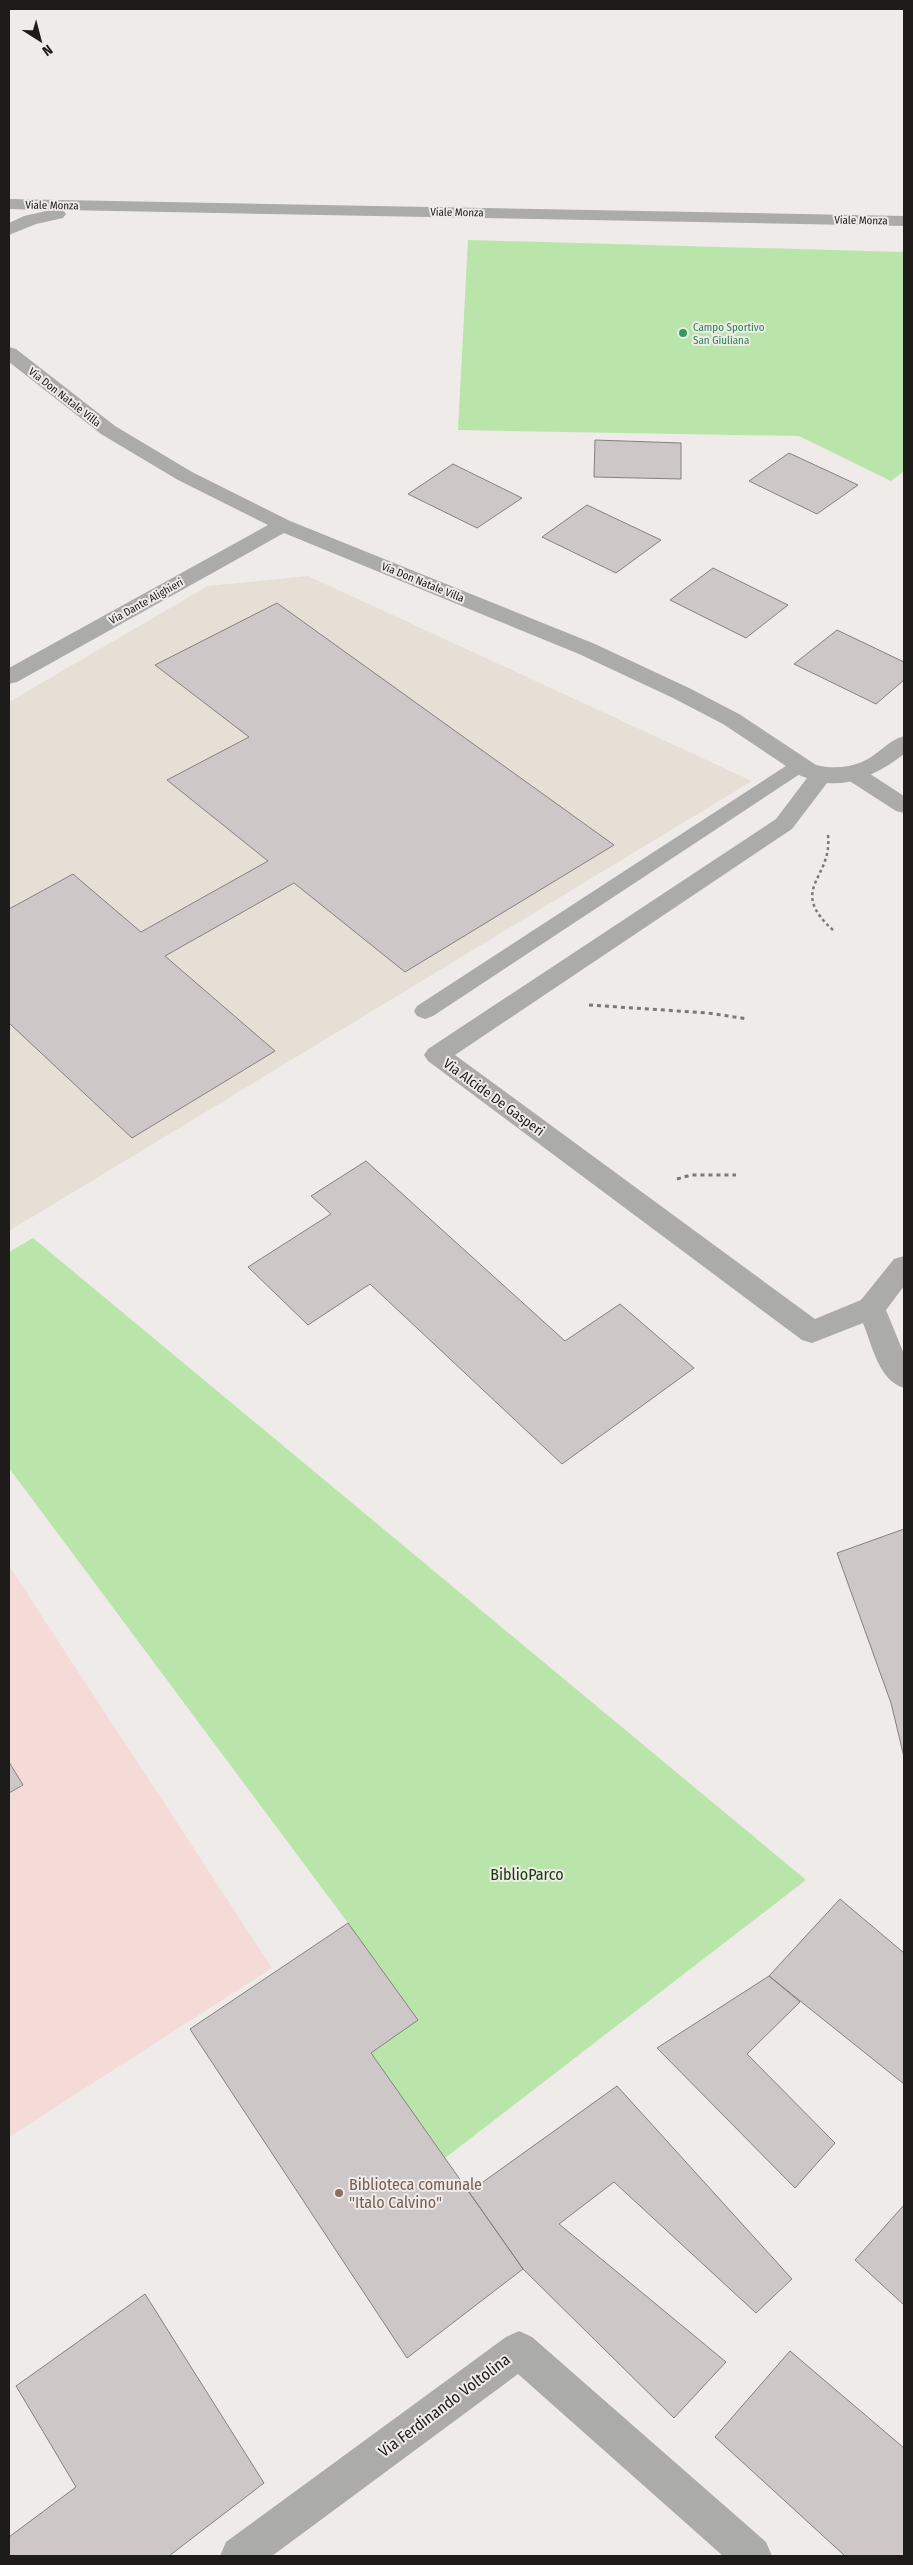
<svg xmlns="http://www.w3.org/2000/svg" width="913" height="2565" viewBox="0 0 913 2565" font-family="'Fira Sans Condensed',sans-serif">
<rect width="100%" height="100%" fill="#eeebe8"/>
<path fill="#f5dbd8" d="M9,1566L272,1968L9,2137Z"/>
<path fill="#e6dfd5" d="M308,576L752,781L9,1231V702L208,586Z"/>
<path fill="#b9e5ab" d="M468,240L904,252V471L891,481L799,436L458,430Z
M33,1238L806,1880L445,2158L371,2053L418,2020L348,1923L9,1468V1252Z"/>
<path fill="#cdc8c7" stroke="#858180" d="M595,440L681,443V479L594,477Z
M789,453L858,485L817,514L749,481Z
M453,464L522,498L477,528L408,494Z
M587,505L661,540L616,573L542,537Z
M713,568L788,605L746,638L670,600Z
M277,603L614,845L405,972L294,883L165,956L275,1051L132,1138L9,1023V909L73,874L141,932L268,861L167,780L249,737L155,665Z
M837,630L904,662V680L876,704L794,664Z
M366,1161L565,1341L620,1304L694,1368L562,1464L370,1284L308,1325L248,1267L331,1214L311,1196Z
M904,1529V1757L891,1703L837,1553Z
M9,1762L23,1785L9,1793Z
M840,1899L904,1953V2084L769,1976Z
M348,1923L418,2020L371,2053L523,2269L407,2358L190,2029Z
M769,1976L800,2002L747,2054L835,2143L795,2188L657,2048Z
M617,2086L792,2279L756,2313L614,2182L559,2224L726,2362L674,2418L523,2269L469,2192Z
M904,2205V2305L855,2260Z
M145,2294L264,2483L169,2556H9V2537L76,2487L16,2386Z
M790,2351L904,2448V2556H845L715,2437Z"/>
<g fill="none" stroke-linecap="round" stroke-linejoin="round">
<path stroke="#7b7977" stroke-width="2.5" stroke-dasharray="3 3" stroke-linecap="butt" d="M828,835C833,880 786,888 834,931"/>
<path stroke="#7b7977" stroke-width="3" stroke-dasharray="4 4" stroke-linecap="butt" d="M589,1005L708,1013L748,1019
M677,1179L691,1175H736"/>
<path fill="#ababa9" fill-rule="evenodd" d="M799,760L806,762L809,766L806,770L433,1016L425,1019L417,1016L414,1011L417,1006L792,762Z"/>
<path fill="#ababa9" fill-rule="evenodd" d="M853,766L861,768L904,796V813L896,811L845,778L842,773L845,768Z"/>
<path fill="#ababa9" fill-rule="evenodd" d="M9,199L904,216V226L63,210L66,214L63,218L36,224L9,235V223L24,216L51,210L9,209Z
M9,347L16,349L115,426L192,472L290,521L595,644L689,688L739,714L816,765C836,770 858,767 874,755C884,748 892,739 904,736V754C884,770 854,786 827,783L792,829L455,1055L815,1319L861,1300L894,1259L904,1256V1286L886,1310L904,1354V1388C879,1381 872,1345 863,1323L812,1343L802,1340L428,1061L424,1055L428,1049L776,819L807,778L801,776L723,724L673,698L579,654L284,533L17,682L9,684V668L268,525L178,480L101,434L9,362Z
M519,2331L532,2337L766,2542L772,2556H723L518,2374L272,2556H220L226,2542L506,2337Z"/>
</g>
<circle fill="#2e9e5b" stroke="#eeebe8" stroke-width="2" cx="683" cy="333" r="5"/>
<circle fill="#8d6e63" stroke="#eeebe8" stroke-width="2" cx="339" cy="2193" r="5"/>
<g text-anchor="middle" stroke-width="4" stroke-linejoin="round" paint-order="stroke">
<g font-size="11" fill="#1d1c1b" stroke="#eeebe8">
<text transform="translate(52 205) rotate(1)" y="4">Viale Monza</text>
<text transform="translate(457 212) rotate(1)" y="4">Viale Monza</text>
<text transform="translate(861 220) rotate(1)" y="4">Viale Monza</text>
<text transform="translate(65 397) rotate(38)" y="4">Via Don Natale Villa</text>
<text transform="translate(423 582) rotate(22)" y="4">Via Don Natale Villa</text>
<text transform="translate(146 601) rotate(-29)" y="4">Via Dante Alighieri</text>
</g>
<g font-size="11" fill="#27864d" stroke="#eeebe8" text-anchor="start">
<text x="693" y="331">Campo Sportivo<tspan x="693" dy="13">San Giuliana</tspan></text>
</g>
<g font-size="14" fill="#1d1c1b" stroke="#eeebe8">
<text transform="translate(494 1097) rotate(36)" y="5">Via Alcide De Gasperi</text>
</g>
<g font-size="16" fill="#173b09" stroke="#eeebe8">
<text x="527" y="1880">BiblioParco</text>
</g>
<g font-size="16" fill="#785e54" stroke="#eeebe8" text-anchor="start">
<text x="349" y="2190">Biblioteca comunale<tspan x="349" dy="18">"Italo Calvino"</tspan></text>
</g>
<g font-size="16" fill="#1d1c1b" stroke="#eeebe8">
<text transform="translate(444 2405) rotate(-37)" y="6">Via Ferdinando Voltolina</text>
</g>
</g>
<rect width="913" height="2565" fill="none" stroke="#1d1c1b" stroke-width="20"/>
<g transform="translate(40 40) rotate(144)" stroke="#eeebe8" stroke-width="4" paint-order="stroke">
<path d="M0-4L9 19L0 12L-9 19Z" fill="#1d1c1b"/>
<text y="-8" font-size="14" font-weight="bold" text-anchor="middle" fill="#1d1c1b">N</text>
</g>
</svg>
